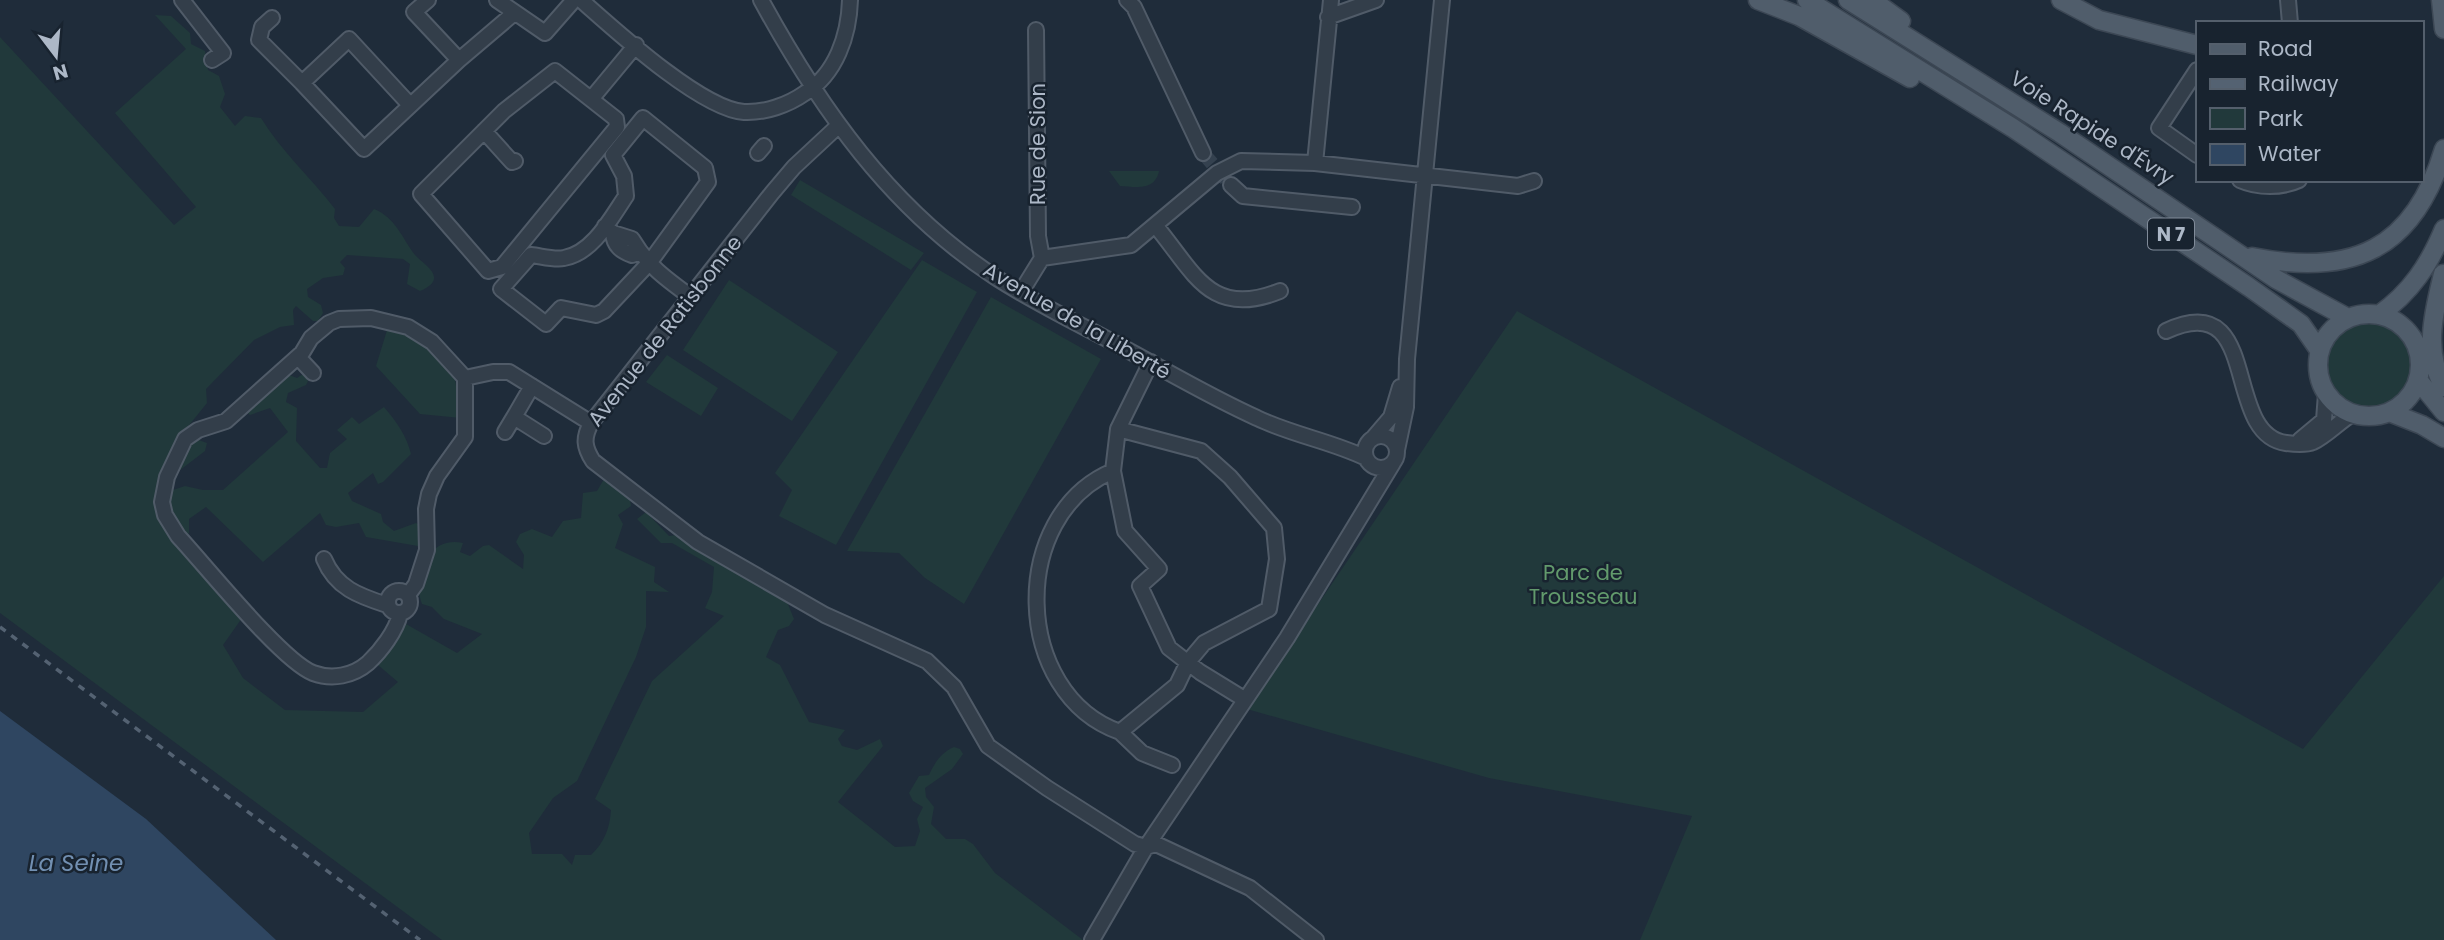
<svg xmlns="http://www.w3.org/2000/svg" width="2444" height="940" viewBox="0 0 2444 940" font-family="Poppins,sans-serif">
<rect width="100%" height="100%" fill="#1f2c3a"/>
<path fill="#21393b" d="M155,15L171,16L190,33L191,44L205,51L208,70L219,76L225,94L220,107L235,126L245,116L261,118C281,151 311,178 335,209L334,218L339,226L359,227L374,209C396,218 402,238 415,255C424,265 450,278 420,291L407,284L410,264L403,259L347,255L340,262L345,268L343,275L323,278L307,289L308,297L321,305L323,313L318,321H313L296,306L293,310L294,325L280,327L254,340L206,389L207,403L182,434L207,443L205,451L175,474L170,491L185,486L203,490H223L288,432L270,408L250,415L245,410L270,384L280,385L286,374L297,378L306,372L308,381L306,385L288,393L286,402L297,408L296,441L320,468H327L330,453L347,439L337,430L352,417L359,424L384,407C397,422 407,437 411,454L383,482L378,484L373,473L348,493L352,501L381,514L383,522L394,531L416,523L421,526L418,546L366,537L359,523L336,527L326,525L320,513L263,562L206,507L189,519V533L181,540L242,618L223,645L243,678L285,710L363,712L398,682L378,665L406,624L457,653L482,634L444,619L432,607L422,604C411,577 428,535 463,543L460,552L470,556L483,546L489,545L523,569L524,555L516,542L520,534L532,529L552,537L563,521L581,518L583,493L597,491L604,479C619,479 630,491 631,506L618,515L623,524L615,548L655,567L654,582L669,592L646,591V627L636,657L577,781L553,798L529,833L532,854H562L572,865L575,855H591C604,843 610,828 611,810L595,799L652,681L724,616L705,608L712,592L714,567L672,543H661L637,519L646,512L669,536L684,534L783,592L794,619L789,626L778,630L766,657L780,665L809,722L845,730L838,739L842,746L857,750L880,739L883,746L838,802L895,847L915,846L920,831L917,819L923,807L913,801L909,793L919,776L929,775C935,762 941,753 954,747L960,749L963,754L952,769L925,788L926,797L934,807L931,824L946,839H965L973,844L995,873L1083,940H442L0,613V37L174,225L196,207L115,113L186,49Z
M1109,171H1159C1155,191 1136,187 1120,186Z
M800,180L924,253L911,270L791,195Z
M922,260L977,292L836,545L779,516L792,490L775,473Z
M729,280L838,352L792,421L683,350Z
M991,297L1101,359L964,604L925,578L899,553L847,551Z
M1517,311L2303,749L2444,576V940H1640L1692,816L1489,778L1247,709Z
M2326 366a44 44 0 1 1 88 0a44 44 0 1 1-88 0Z
M388,327L428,343L454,373L461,418L420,414L376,366Z
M667,355L718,388L701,416L646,382Z"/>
<path fill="#2f4661" d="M0,711L146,819L276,940H0Z"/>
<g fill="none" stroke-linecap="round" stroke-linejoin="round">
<path stroke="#34414f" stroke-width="14" stroke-dasharray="14 7" stroke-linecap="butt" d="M1203,153L1231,185"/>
<defs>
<path id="minor" d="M182,0L223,53L212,60
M428,0L414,12L459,60L513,14
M497,0L545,33L574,0
M581,0C615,30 701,109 744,112C765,113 788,105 805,93C836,74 849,35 850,0
M761,0C820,108 890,208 995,277C1035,303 1079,324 1120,346C1165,370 1210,397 1257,418C1292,435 1331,441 1366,458
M1127,0L1134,7L1203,153
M2288,0L2290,23
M1328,17L1376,0
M272,18L262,27L259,40L302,83
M1036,30L1038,236L1042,258
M2197,70L2159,128L2197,155
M555,71L616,119L617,127L502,267L488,271L421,194L504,111Z
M592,98L636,45
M410,105L349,39L302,83L364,149L459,60
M643,118L705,168L708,182L650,262L604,311L596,315L561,308L546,324L501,289L531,255C541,256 554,260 564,258C593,253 611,218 626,196L624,176L613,155Z
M837,127L794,167L772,193L591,423C583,438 584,447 593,461L698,542L825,615L927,661L954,687L988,746L1047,788L1135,844L1146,847L1156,844L1250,888L1316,940
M484,131L512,162L515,161
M758,153L764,146
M1315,163L1331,0
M2240,180C2258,188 2282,188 2299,180
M1231,185L1243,196L1352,207
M1155,225C1195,273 1210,319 1280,291
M605,226L613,233L632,239C648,266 665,278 691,297
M613,233C614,246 621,251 632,255L638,253
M1021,292L1042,258L1131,245L1217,173L1241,161L1315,163L1518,186L1534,181
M2166,331C2263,286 2221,434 2286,443C2294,444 2306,445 2313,442C2326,436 2339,422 2352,414
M298,357L313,373
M1151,362L1118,429L1113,471L1125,531L1159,569L1140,586L1169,648L1200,672L1244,699
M465,378L493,372H509L591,423
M532,386L514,417L544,436
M505,432L514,417
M1365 452a16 16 0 1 1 32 0a16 16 0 1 1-32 0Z
M1373,438L1391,417L1400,387
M2300,440L2324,420L2326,394
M1397,450L1406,407L1407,359L1442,0
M1113,471C1008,515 1012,694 1120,732L1177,685L1188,662L1204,643L1269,609L1277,559L1274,528L1230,477L1201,451L1118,429
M324,559C336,588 359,596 387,605
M388 602a11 11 0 1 1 22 0a11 11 0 1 1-22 0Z
M400,614C396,631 381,651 368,663C353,676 332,680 313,673C282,661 205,565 178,536L165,515L162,502L167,477L185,439L198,430L226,421L302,353L311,338L329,323L339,319L371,318L408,327L432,342L465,378V437L437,476L429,494L426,509L427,550L416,584L408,595
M1120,732L1142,753L1172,765
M1092,940L1146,847L1287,638L1393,463"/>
<path id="major" d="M1758,0L1799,16L1910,78
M1807,0L2013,128L2249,287L2301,324L2319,350
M1848,0L2060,133L2276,279L2346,317
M1872,0L1901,21
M2061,0L2099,20L2197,45
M2441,0L2444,29
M2252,257C2352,277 2414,250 2444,149
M2443,274C2434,312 2423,350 2444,387
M2318 365a51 51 0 1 1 102 0a51 51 0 1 1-102 0Z
M2379,315C2411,292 2429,265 2444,229
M2418,380L2444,412
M2389,412L2422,425L2444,438"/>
</defs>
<use href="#minor" stroke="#505b68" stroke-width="18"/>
<use href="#major" stroke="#3c4754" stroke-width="21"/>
<use href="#minor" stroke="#333e4a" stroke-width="14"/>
<use href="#major" stroke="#505d6b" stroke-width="18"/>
<path stroke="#546272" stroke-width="3.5" stroke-dasharray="7 7" stroke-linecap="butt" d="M0,627L420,940"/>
</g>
<g text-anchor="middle" stroke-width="5" stroke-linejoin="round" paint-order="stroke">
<rect fill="#18232f" stroke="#808b99" stroke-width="2" x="2148" y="218.5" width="46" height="31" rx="5"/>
<g font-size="19" font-weight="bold" fill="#adb8c7">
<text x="2171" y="241">N 7</text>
</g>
<g font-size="21" fill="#adb8c7" stroke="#18232f">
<text transform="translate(2092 128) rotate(33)" y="7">Voie Rapide d'Évry</text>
<text transform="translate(1038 144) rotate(-90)" y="7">Rue de Sion</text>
<text transform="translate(1077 321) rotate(30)" y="7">Avenue de la Liberté</text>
<text transform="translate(665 331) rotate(-52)" y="7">Avenue de Ratisbonne</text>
</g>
<g font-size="21" fill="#629a6c" stroke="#18232f">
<text x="1583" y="580">Parc de<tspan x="1583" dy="24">Trousseau</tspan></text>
</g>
<g font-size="23" font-style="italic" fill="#7290b2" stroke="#18232f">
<text x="76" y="871">La Seine</text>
</g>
</g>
<rect x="2196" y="21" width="228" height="161" fill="#18232f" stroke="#545f6c" stroke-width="2"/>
<rect x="2210" y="44" width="35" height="10" fill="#505d6b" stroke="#545f6c" stroke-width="2"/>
<text x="2258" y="56" font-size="21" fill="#adb8c7">Road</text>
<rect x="2210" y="79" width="35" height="10" fill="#546272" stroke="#545f6c" stroke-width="2"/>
<text x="2258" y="91" font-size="21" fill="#adb8c7">Railway</text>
<rect x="2210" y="108" width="35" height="21" fill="#21393b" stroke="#545f6c" stroke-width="2"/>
<text x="2258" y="126" font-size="21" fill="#adb8c7">Park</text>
<rect x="2210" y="144" width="35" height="21" fill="#2f4661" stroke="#545f6c" stroke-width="2"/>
<text x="2258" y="161" font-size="21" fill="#adb8c7">Water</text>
<g transform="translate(56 56) rotate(164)" stroke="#18232f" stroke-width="5" paint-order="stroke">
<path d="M0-5L12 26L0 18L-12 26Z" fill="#adb8c7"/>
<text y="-10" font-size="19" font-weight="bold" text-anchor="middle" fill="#adb8c7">N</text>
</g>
</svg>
